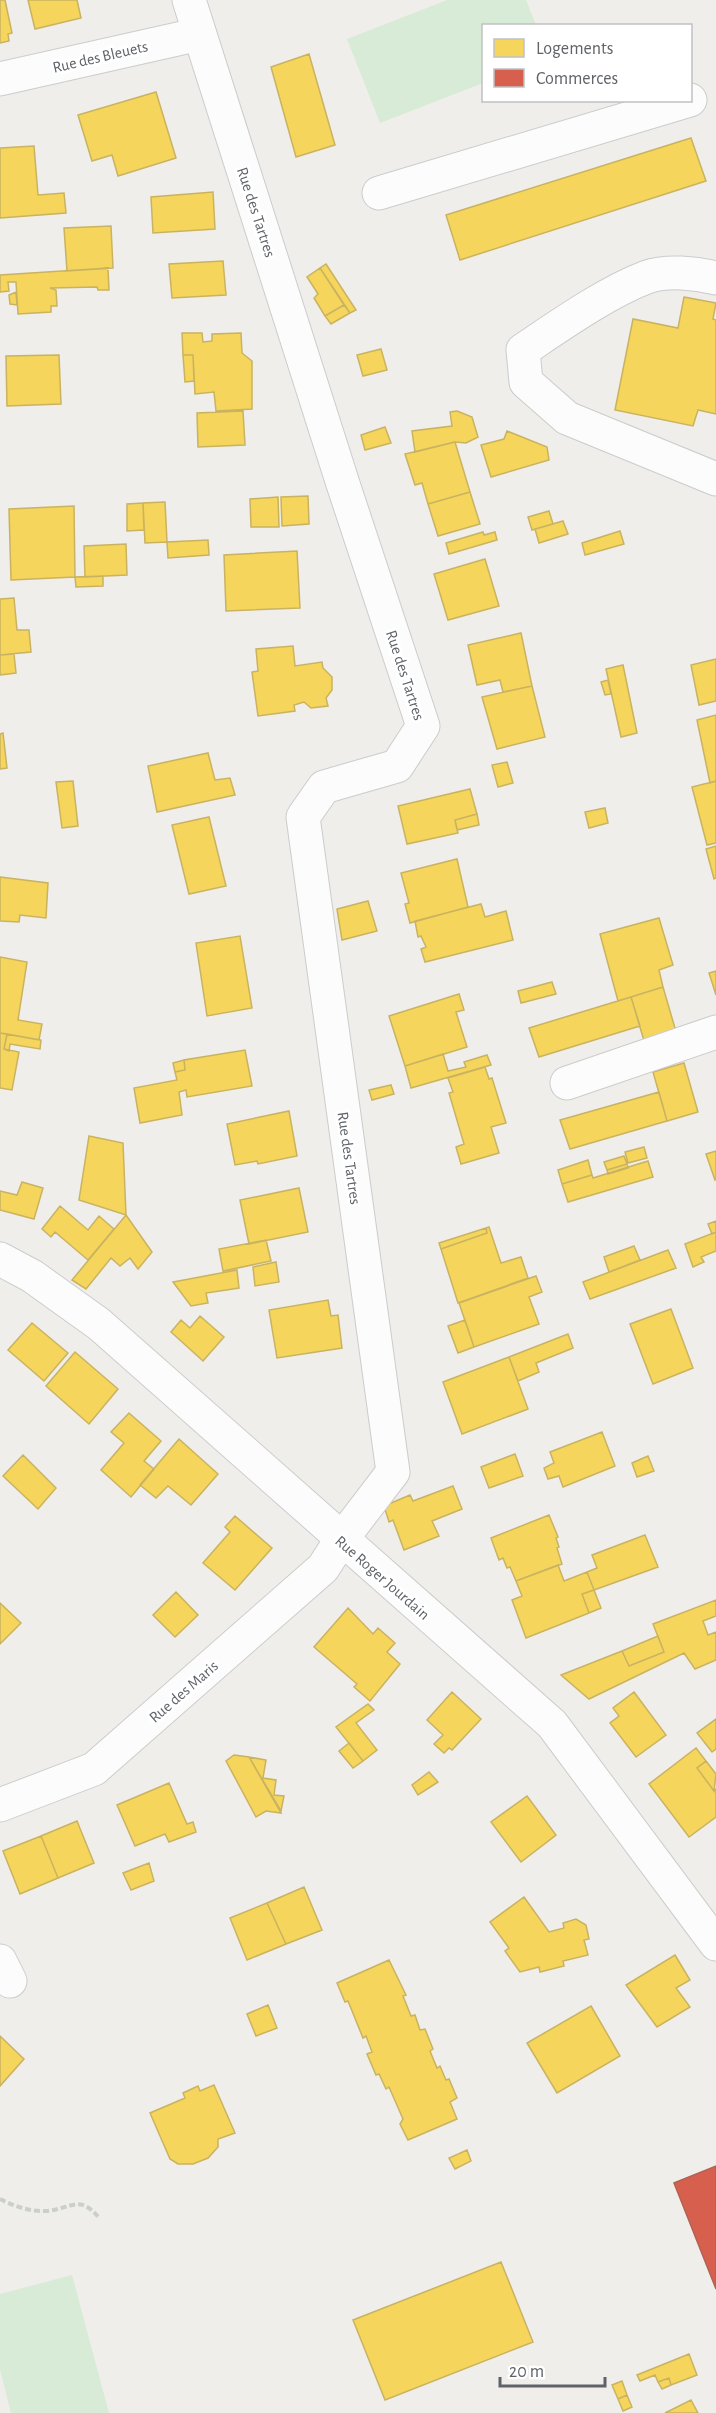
<svg xmlns="http://www.w3.org/2000/svg" width="716" height="2413" viewBox="0 0 716 2413" font-family="'Alegreya Sans',sans-serif">
<rect width="100%" height="100%" fill="#efeeea"/>
<path fill="#d8ebd6" d="M447,0H526L536,25L484,26L483,83L380,123L347,39Z
M72,2275L109,2413H11L0,2370V2294Z"/>
<path fill="#f6d55c" stroke="#c9b360" stroke-width="1.5" d="M0,0H5L12,33L8,34L9,41L0,43Z
M28,0H77L81,18L35,29Z
M309,54L335,145L296,157L271,67Z
M156,92L176,158L118,176L112,155L92,161L78,115Z
M691,138L706,181L460,260L446,215Z
M34,146L38,195L64,193L66,213L0,218V148Z
M213,192L215,229L153,233L151,197Z
M111,226L113,268L67,271L64,228Z
M223,261L226,295L172,298L169,264Z
M326,264L356,310L350,313L320,268Z
M108,268L109,290H98L97,287L50,288L56,290L57,306H51V312L18,314L16,282H8L9,291L0,292V275Z
M320,268L344,305L325,316L314,298L318,294L307,277Z
M16,292L17,305L10,304L9,295Z
M684,297L716,303L713,319L716,320V414L698,410L693,426L615,410L633,319L678,328Z
M344,305L350,313L331,324L325,316Z
M182,333H202L203,342L212,341V334L241,333L242,353L252,361V409L216,411L214,392L195,394L193,355H183Z
M381,349L387,370L363,376L357,355Z
M59,355L61,404L7,406L6,356Z
M183,355H193L194,381L185,382Z
M243,411L245,445L198,447L197,413Z
M457,411L472,417L478,437L466,443L455,442L415,452L412,431L452,426L450,412Z
M385,427L391,443L365,450L361,435Z
M507,431L547,447L549,460L491,477L481,445L504,439Z
M455,442L470,492L428,504L422,483L415,485L405,454Z
M470,492L480,524L438,536L428,504Z
M308,496L309,524L282,526L281,497Z
M278,497L279,527H251L250,499Z
M165,502L167,542L145,543L143,503Z
M143,503L144,530L127,531V504Z
M74,506L75,577L11,580L9,509Z
M549,511L553,524L532,530L528,517Z
M563,521L568,534L539,543L535,529Z
M620,531L624,544L585,555L582,543Z
M483,532L484,535L495,532L497,540L449,554L446,543Z
M208,540L209,555L168,558L167,542Z
M126,544L127,575L85,577L84,546Z
M297,551L300,608L226,611L224,555Z
M485,559L499,606L448,620L434,574Z
M103,576V586L76,587L75,577Z
M14,598L17,630H29L31,652L0,655V599Z
M521,633L532,686L503,692L500,680L477,685L468,645Z
M293,646L295,666L322,662L323,668L332,677V690L326,698L328,706L311,708L304,702L294,705L295,711L258,716L252,672L258,671L256,649Z
M14,654L16,673L0,675V655Z
M716,659V701L699,705L691,665Z
M623,665L637,733L621,737L606,669Z
M608,680L611,694L605,695L601,682Z
M532,686L545,737L497,749L482,697Z
M716,715V781L710,783L697,720Z
M3,733L7,768L0,769V734Z
M208,753L215,780L230,778L235,795L157,812L148,766Z
M507,762L513,783L498,787L492,765Z
M73,781L78,826L62,828L56,782Z
M716,781V843L707,845L692,787Z
M470,789L477,814L455,820L458,833L407,844L398,806Z
M605,808L608,823L589,828L585,812Z
M477,814L479,825L457,830L455,820Z
M209,817L226,886L189,894L172,825Z
M716,846V878L714,879L706,849Z
M457,859L468,907L410,923L405,904L409,903L401,873Z
M0,877L48,883L46,918L20,915L19,922L0,921Z
M368,901L377,931L342,940L337,909Z
M481,904L485,917L506,911L513,940L425,962L421,949L426,947L421,936L418,937L415,921Z
M659,918L673,965L659,970L663,987L618,1001L600,934Z
M240,936L252,1008L207,1016L196,943Z
M0,957L27,962L18,1020L42,1024L39,1040L0,1033Z
M716,971V995L709,973Z
M552,982L556,994L521,1003L518,991Z
M663,987L677,1035L645,1044L631,997Z
M459,994L464,1010L456,1012L467,1047L405,1066L389,1016Z
M631,997L640,1026L539,1057L529,1028Z
M0,1033L7,1034L4,1049L19,1052L12,1090L0,1088Z
M7,1034L41,1040L40,1049L10,1044L9,1051L4,1049Z
M245,1050L252,1086L187,1097L186,1090L179,1092L182,1115L140,1123L134,1088L177,1080L175,1072L185,1070L184,1060Z
M443,1054L448,1071L466,1067L464,1062L487,1055L491,1065L411,1088L405,1066Z
M184,1060L185,1070L175,1072L173,1063Z
M684,1063L698,1112L667,1121L653,1072Z
M485,1067L489,1079L492,1078L506,1123L491,1127L499,1153L461,1164L456,1147L464,1144L449,1093L453,1092L448,1078Z
M391,1085L394,1094L372,1100L369,1090Z
M659,1092L667,1121L570,1149L560,1120Z
M289,1111L297,1156L258,1164L257,1161L235,1165L227,1124Z
M89,1136L123,1143L126,1215L79,1200Z
M644,1147L647,1158L628,1163L625,1152Z
M716,1151V1179L715,1180L706,1154Z
M624,1156L627,1164L607,1170L604,1162Z
M588,1160L592,1175L562,1184L558,1170Z
M648,1161L653,1177L568,1202L562,1184L592,1175L593,1178Z
M627,1164L628,1168L608,1174L607,1170Z
M22,1182L43,1188L34,1219L0,1210V1191L17,1195Z
M299,1188L308,1232L249,1244L240,1200Z
M60,1206L88,1230L99,1216L114,1229L88,1260L55,1232L51,1237L42,1229Z
M126,1215L152,1252L138,1269L130,1258L120,1266L111,1258L86,1289L72,1280Z
M716,1221V1232L712,1234L708,1224Z
M489,1227L501,1263L521,1257L528,1278L458,1303L441,1249L487,1233L486,1228Z
M486,1228L487,1233L441,1249L439,1243Z
M716,1232V1251L701,1257L704,1262L693,1267L685,1244Z
M266,1240L271,1261L223,1271L219,1249Z
M634,1246L640,1260L609,1272L604,1257Z
M668,1250L676,1268L590,1299L583,1282Z
M276,1262L279,1282L255,1286L253,1267Z
M237,1270L239,1288L206,1293L208,1303L191,1306L173,1282Z
M536,1276L542,1292L529,1297L539,1324L474,1347L459,1303Z
M328,1300L331,1316L338,1315L342,1348L277,1358L269,1310Z
M671,1309L693,1368L653,1384L630,1324Z
M200,1316L224,1337L203,1361L171,1332L181,1320L190,1328Z
M465,1320L474,1347L458,1353L448,1326Z
M32,1323L68,1353L44,1381L8,1350Z
M568,1334L573,1348L536,1363L539,1372L518,1381L509,1357Z
M75,1352L118,1389L89,1424L46,1386Z
M509,1357L528,1409L462,1434L443,1382Z
M129,1413L161,1441L144,1461L154,1469L131,1497L101,1470L124,1443L111,1432Z
M602,1432L615,1466L563,1487L559,1476L548,1479L544,1468L554,1463L550,1452Z
M179,1439L218,1474L191,1505L168,1486L156,1498L140,1485Z
M515,1454L523,1476L489,1488L481,1467Z
M23,1455L56,1488L38,1509L3,1476Z
M648,1456L654,1471L637,1477L632,1463Z
M453,1486L462,1509L432,1521L439,1536L404,1550L393,1520L389,1522L384,1506L410,1495L413,1501Z
M549,1515L558,1537L556,1538L559,1547L557,1548L562,1564L516,1581L510,1567L507,1568L503,1558L499,1560L491,1538Z
M235,1516L272,1548L235,1590L203,1563L230,1532L225,1527Z
M645,1535L658,1567L594,1590L587,1572L597,1568L592,1555Z
M558,1565L564,1581L587,1572L594,1590L582,1594L589,1613L526,1638L512,1600L522,1596L516,1581Z
M594,1590L601,1608L589,1613L582,1594Z
M176,1592L198,1615L175,1637L153,1615Z
M716,1600V1616L703,1621L708,1635L716,1632V1660L695,1669L684,1653L589,1699L561,1675L622,1651L629,1666L664,1652L653,1624Z
M0,1603L21,1623L0,1644Z
M348,1608L373,1634L378,1628L395,1643L387,1652L400,1664L370,1701L354,1687L357,1684L314,1647Z
M658,1636L664,1652L629,1666L622,1651Z
M452,1692L481,1719L452,1750L449,1748L444,1753L434,1744L443,1735L427,1720Z
M634,1692L666,1735L636,1757L610,1723L619,1716L613,1708Z
M368,1704L374,1710L356,1723L377,1750L363,1761L336,1727Z
M716,1719V1749L712,1752L697,1733Z
M349,1743L363,1761L353,1768L339,1751Z
M696,1748L706,1761L697,1768L714,1791L716,1789V1817L689,1837L649,1784Z
M234,1755L249,1757L281,1813L266,1811L256,1817L226,1761Z
M249,1757L266,1760L263,1778L276,1780L274,1795L284,1796L281,1811Z
M706,1761L716,1774L714,1791L697,1768Z
M429,1772L438,1782L418,1795L412,1785Z
M169,1783L187,1824L193,1822L196,1832L169,1842L165,1834L135,1846L117,1805Z
M527,1796L556,1835L521,1862L491,1822Z
M77,1821L94,1863L58,1878L41,1836Z
M41,1836L58,1878L20,1894L3,1851Z
M149,1863L154,1881L131,1890L123,1873Z
M304,1887L322,1930L286,1944L267,1903Z
M524,1897L549,1932L564,1928L563,1923L576,1919L586,1925L589,1939L584,1940L588,1955L563,1961L564,1966L540,1972L539,1967L520,1972L505,1951L509,1948L490,1922Z
M267,1903L286,1944L247,1960L230,1918Z
M675,1955L690,1980L676,1988L690,2007L657,2027L626,1985Z
M389,1960L406,1995L403,1996L411,2016L415,2015L420,2030L425,2029L433,2049L430,2051L437,2068L440,2066L446,2080L449,2079L457,2098L450,2102L457,2119L408,2140L400,2124L403,2119L389,2087L386,2089L379,2074L376,2075L367,2054L372,2052L366,2036L363,2038L348,2001L345,2002L337,1983Z
M268,2005L277,2028L256,2036L247,2014Z
M591,2006L620,2056L557,2093L527,2043Z
M0,2036L24,2059L0,2086Z
M214,2085L235,2133L218,2139V2147L208,2158L193,2164H178L170,2159L150,2113L185,2098L183,2093L198,2086L200,2091Z
M467,2150L471,2161L455,2169L449,2158Z
M501,2262L533,2342L385,2400L353,2320Z
M689,2354L697,2375L671,2385L669,2378L658,2382L655,2375L640,2381L637,2375Z
M669,2378L671,2385L662,2389L658,2382Z
M622,2381L627,2395L618,2399L612,2385Z
M627,2395L632,2407L623,2411L618,2399Z
M691,2400L698,2413H665Z"/>
<path fill="#d6604d" stroke="#b26155" stroke-width="1.5" d="M716,2166V2289L674,2183Z"/>
<g fill="none" stroke-linecap="round" stroke-linejoin="round">
<defs>
<path id="minor" d="M0,79L200,34
M379,193L690,100
M716,278C696,273 667,270 647,277C607,292 559,326 523,350L526,382L567,418L716,479
M567,1083L716,1032
M0,1259L32,1276L99,1324L552,1724L716,1944
M0,1805L94,1769L323,1568L341,1540L393,1472L303,817L324,787L397,766L423,726L343,484L189,0
M0,1961L10,1981"/>
</defs>
<use href="#minor" stroke="#cbcccc" stroke-width="35"/>
<path stroke="#cacfcc" stroke-width="4" stroke-dasharray="6 3" stroke-linecap="butt" d="M0,2199C14,2206 30,2212 46,2211C72,2209 79,2193 100,2219"/>
<use href="#minor" stroke="#fdfcfc" stroke-width="33"/>
</g>
<g text-anchor="middle" stroke-width="6" stroke-linejoin="round" paint-order="stroke">
<g font-size="16" fill="#5f6368" stroke="#fff">
<text transform="translate(100 56) rotate(-13)" y="6">Rue des Bleuets</text>
<text transform="translate(257 212) rotate(72)" y="6">Rue des Tartres</text>
<text transform="translate(406 675) rotate(72)" y="6">Rue des Tartres</text>
<text transform="translate(350 1158) rotate(82)" y="6">Rue des Tartres</text>
<text transform="translate(383 1577) rotate(41)" y="6">Rue Roger Jourdain</text>
<text transform="translate(183 1691) rotate(-41)" y="6">Rue des Maris</text>
</g>
</g>
<rect x="482" y="24" width="210" height="78" fill="#ffffff" stroke="#bfc1c3" stroke-width="1.5"/>
<rect x="494" y="39" width="30" height="18" fill="#f6d55c" stroke="#bfc1c3" stroke-width="1.5"/>
<text x="536" y="54" font-size="18" fill="#5f6368">Logements</text>
<rect x="494" y="69" width="30" height="18" fill="#d6604d" stroke="#bfc1c3" stroke-width="1.5"/>
<text x="536" y="84" font-size="18" fill="#5f6368">Commerces</text>
<path d="M500 2377v9h105v-9" fill="none" stroke="#5f6368" stroke-width="3"/>
<text x="509" y="2377" font-size="18" fill="#5f6368" stroke="#ffffff" stroke-width="4.5" paint-order="stroke">20 m</text>
</svg>
